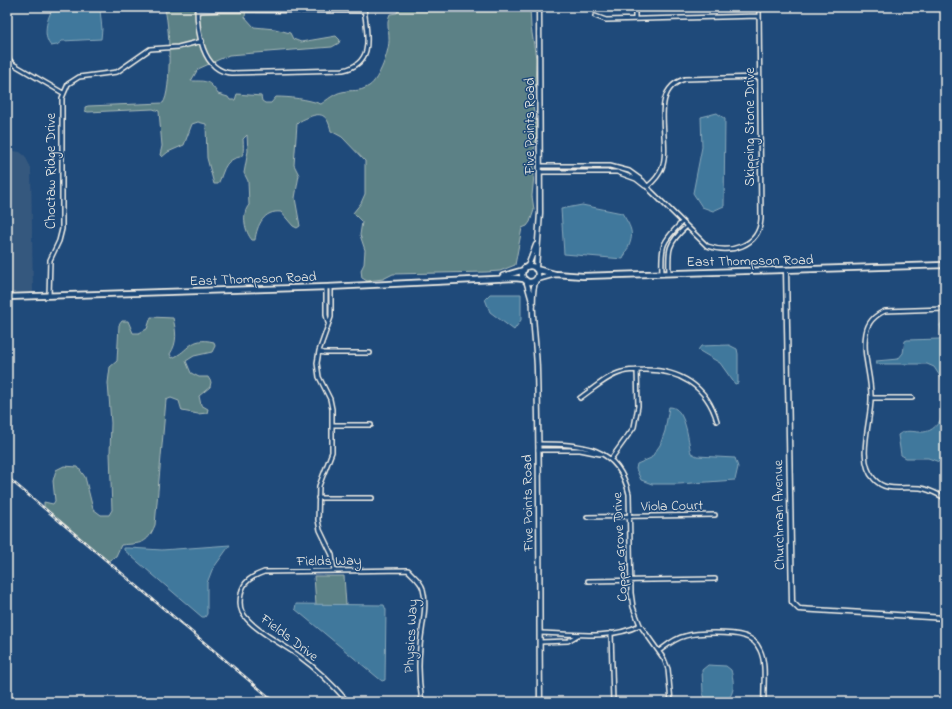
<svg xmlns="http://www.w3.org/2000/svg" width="952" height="709" viewBox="0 0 952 709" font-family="'Indie Flower',sans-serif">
<rect width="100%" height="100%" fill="#1f4a7a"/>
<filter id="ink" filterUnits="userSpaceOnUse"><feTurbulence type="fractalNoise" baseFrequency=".025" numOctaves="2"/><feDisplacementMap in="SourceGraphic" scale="8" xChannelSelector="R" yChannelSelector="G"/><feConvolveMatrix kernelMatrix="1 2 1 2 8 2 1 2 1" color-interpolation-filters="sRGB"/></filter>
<g filter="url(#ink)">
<path fill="#36587e" d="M7,150L20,152L25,156L31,168L33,296L7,297Z"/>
<path fill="#5c8186" stroke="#a8b9b7" d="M164,7H246L245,17L254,27L275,29L290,33L293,39L301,42L336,36L340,40L339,43L332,47L229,55L198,69L191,81C207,81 209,80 218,94L228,97L230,100H235L237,94L261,96L262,101L265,103H271L276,97C290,97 307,99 321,104C327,100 335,93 342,92C353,89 358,93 369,86C379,80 390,50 389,38C389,29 386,23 390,14L397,13L400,7H530L531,27L536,58L535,89L532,99L537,134L533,155L534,175L532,196L534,210L530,222L527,226L522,228L515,265L500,271L486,272L393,274L383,279L367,281L362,278L361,270L364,264L365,250L360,235L362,222L353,213L361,203L365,194V161L342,137L331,131C328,117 323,111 309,117C305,119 300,120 297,124L294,165L299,175L295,198L300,226L297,228L293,226L281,212C264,210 257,225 255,240H252C245,232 241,214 249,205L248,181L244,173L248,151L247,135L243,139C245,166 239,151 227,164C223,169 221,179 218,184H214L207,158L206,124L198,122L192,124L184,145L168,152L162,157L160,155L162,146L159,111L153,109L88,112L85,111V107L88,106L163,103C172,92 170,20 164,7Z
M151,317L173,318C176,331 178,342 170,354L172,358C190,351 189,336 214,342L215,346L212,352L194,356L186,361L191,373L199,377H208L211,382L210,387L199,396L201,405L208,409L207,413L198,414L182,411L179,401L171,398L166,400L155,525C147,545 141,543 121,545L116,556L108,561L44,507V502L53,504L55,501L53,481L56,470L64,466L78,467L85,477L93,509L101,515H109L112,510L110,453L111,423L108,383L110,367L117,361L119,325L122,321H128L133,333H139L147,329Z
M314,576H344L346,605H316Z"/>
<path fill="#40789c" stroke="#88a8ba" d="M78,9L100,10L102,29L101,39L62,41L57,45L51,46C43,37 46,22 51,12Z
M717,113L725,119L724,206L713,211L702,207L693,193L702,147L701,117Z
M582,205L622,213C635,233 634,236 623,259L564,254L561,209Z
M490,294H521V320L514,330L490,312L485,299Z
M945,318V384L934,367L927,364H876V361L898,359L903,353L905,341L907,340L940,339L942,335L940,325Z
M729,345L737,349L738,354V383L735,384L720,363L698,350L701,346Z
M669,407C686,406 688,441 691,453L697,456L735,458L738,467L735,480L679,484H652L641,480L636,469L637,464L651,458L660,445L665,431Z
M945,412V464L928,458H906L901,455L898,435C913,423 928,447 945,412Z
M230,545L212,570L207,583V614L205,617H202L124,550V548H129L162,550Z
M296,604L384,605L386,610L385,680L382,681L377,677L295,609Z
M708,665L726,666L731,670C734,682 736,695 724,702H708L703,694L702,670Z"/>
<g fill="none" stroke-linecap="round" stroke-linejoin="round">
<defs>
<path id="minor" d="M197,7C197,31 202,72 232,73L343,70C377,63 366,31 364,7
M635,7V19
M197,11L226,10L364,11
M595,16L606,20L759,16
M7,57L13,64L63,93
M540,166H610L629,171L643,181L651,191L707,246C730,254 759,247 761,219L759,7
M540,172H617L636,179L645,186
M647,187C653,182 659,176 662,168C672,140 647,90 685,79L760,77
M662,273C661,245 662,242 682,222
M669,273C668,250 668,243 686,227
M326,287V315L328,323
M331,287V317L319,351L317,363L319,377L330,399L332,409V452L319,486L318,520L320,530L332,555L334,571
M49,296L50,260L59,241L62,229V98L68,84L79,77L117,72L150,49L178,47L202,41
M945,309L885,311C875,315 868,322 866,333C862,355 872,377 871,399C871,422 856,460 874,479C886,493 904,486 920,488C929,489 937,494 945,498
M319,351L324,353H370
M580,398C593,389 607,376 622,372C628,370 636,370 643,370C679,369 707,386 717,421
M871,398H912
M332,425H371
M538,444C581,444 618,445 629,494L631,593L633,607L640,625L664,659L668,669L671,702
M538,450H580L600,454
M611,459L634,427L638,406L637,370
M318,498H372
M587,517L715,515
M588,581L715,579
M540,633C571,634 612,640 640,625
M611,633L613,702
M540,642L568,641L578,635
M659,651C667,645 675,638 685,636C698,632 732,632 744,636C751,638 757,643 760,650C767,664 763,686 764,702
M348,702C334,686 317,669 299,656C283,644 251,629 242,612C239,606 240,599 241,594C243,581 253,576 264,572L408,570C413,576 421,581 423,589C428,607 421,629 420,647C418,666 419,684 422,702"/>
<path id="tertiary" d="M528,266L536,245
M536,268L540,213L539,7
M786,270L792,602L799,609L945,618
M526,280L533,305
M536,280C528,296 537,348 537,370C540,480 539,591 540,702"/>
<path id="secondary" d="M522 274a8 8 0 1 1 16 0a8 8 0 1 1-16 0Z
M536,269L555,274
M501,279L503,276L524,270
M537,279L555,274L583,276L945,265
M7,297L328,287L515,278L524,279"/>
</defs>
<use href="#minor" stroke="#f4f1e8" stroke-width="6"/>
<use href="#tertiary" stroke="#f4f1e8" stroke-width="7"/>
<use href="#secondary" stroke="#f4f1e8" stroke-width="8"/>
<use href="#minor" stroke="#1f4a7a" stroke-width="3"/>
<use href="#tertiary" stroke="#1f4a7a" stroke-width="4"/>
<use href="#secondary" stroke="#1f4a7a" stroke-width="4.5"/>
<defs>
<path id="rail" d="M7,477L275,702"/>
</defs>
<use href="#rail" stroke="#f4f1e8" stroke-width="2.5"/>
<use href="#rail" stroke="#1f4a7a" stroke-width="1" stroke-dasharray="3" stroke-linecap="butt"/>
</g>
</g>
<g text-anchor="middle" stroke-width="3" stroke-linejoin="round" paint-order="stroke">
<g font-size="14" fill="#f4f1e8" stroke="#1f4a7a">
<text transform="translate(529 126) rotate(-90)" y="5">Five Points Road</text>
<text transform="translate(749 127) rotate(-90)" y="5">Skipping Stone Drive</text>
<text transform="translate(50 171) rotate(-90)" y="5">Choctaw Ridge Drive</text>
<text transform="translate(750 260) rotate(-1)" y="5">East Thompson Road</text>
<text transform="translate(253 278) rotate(-2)" y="5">East Thompson Road</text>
<text transform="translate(527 503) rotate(-91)" y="5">Five Points Road</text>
<text transform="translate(672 505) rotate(-1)" y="5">Viola Court</text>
<text transform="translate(778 515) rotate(-91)" y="5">Churchman Avenue</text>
<text transform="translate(619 547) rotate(-93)" y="5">Copper Grove Drive</text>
<text transform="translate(329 560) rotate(-1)" y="5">Fields Way</text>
<text transform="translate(410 636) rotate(-87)" y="5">Physics Way</text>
<text transform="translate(290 637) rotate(37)" y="5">Fields Drive</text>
</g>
</g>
<rect width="952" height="709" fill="none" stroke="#1f4a7a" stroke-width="24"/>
<rect x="12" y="12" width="928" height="685" fill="none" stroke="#f4f1e8" stroke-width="1.5" filter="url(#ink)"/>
</svg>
